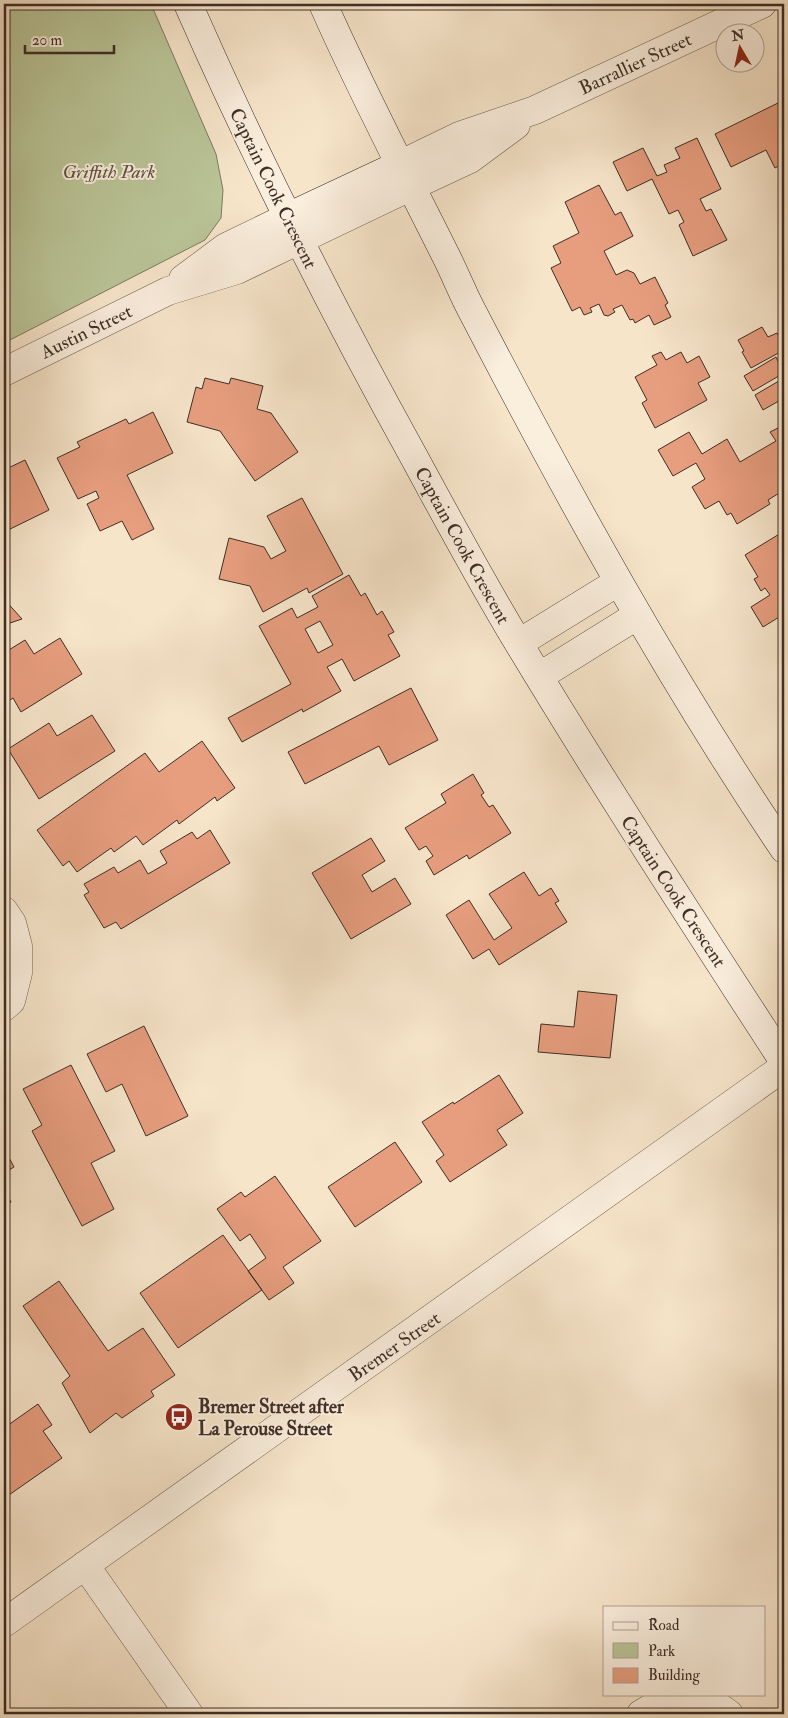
<svg xmlns="http://www.w3.org/2000/svg" width="788" height="1718" viewBox="0 0 788 1718" font-family="'IM FELL Double Pica',serif">
<rect width="100%" height="100%" fill="#f7e5ca"/>
<filter id="stains"><feTurbulence type="fractalNoise" baseFrequency=".004" numOctaves="4"/><feColorMatrix values="0 0 0 0 .2 0 0 0 0 .09 0 0 0 0 .02 0 0 0 .5 -.17"/></filter>
<radialGradient id="worn" r=".72"><stop offset=".6" stop-color="#630" stop-opacity="0"/><stop offset="1" stop-color="#630" stop-opacity=".3"/></radialGradient>
<path fill="#bac598" stroke="#7c7a60" d="M4,4H151L216,154L223,190L221,218L205,240L4,343Z"/>
<path fill="#e79e7f" stroke="#3e2e27" fill-rule="evenodd" d="M780,102L782,107L784,106V163L775,168L766,150L731,167L715,134Z
M697,138L721,189L700,199L706,211L711,209L727,240L693,256L679,225L684,222L678,210L669,214L652,179L627,191L613,162L643,148L657,176L667,172L664,165L680,158L675,148Z
M599,185L615,215L621,212L633,236L604,251L616,275L627,270L634,273L640,284L655,277L668,303L665,305L671,317L654,325L649,315L635,323L633,319L630,320L622,305L613,309L615,312L608,316L604,315L599,304L590,308L592,312L584,315L580,307L572,311L551,268L561,263L553,246L579,233L565,202Z
M762,327L768,337L777,333L784,346V350L751,368L742,352L744,351L738,340Z
M661,352L666,360L681,352L687,363L699,356L710,377L698,383L707,400L655,428L642,403L647,400L635,377L657,365L652,356Z
M776,357L784,373L753,391L744,376Z
M205,378L229,384L231,378L263,386L257,409L271,413L298,452L255,481L220,431L187,422L196,387L202,389Z
M784,378V398L763,410L755,395Z
M153,412L173,453L127,475L154,529L132,540L122,521L100,531L87,504L99,498L96,491L78,499L57,458L80,447L77,442L126,419L129,424Z
M784,425V490L768,500L770,504L737,524L731,513L727,515L719,501L705,509L692,487L705,479L696,463L673,476L658,450L689,432L702,454L727,439L740,462L776,441L770,432Z
M25,460L49,510L4,532V470Z
M302,498L343,574L309,593L307,588L263,612L250,586L219,579L229,538L264,547L271,559L286,551L267,516Z
M781,533L784,539V614L763,627L751,607L770,595L765,588L761,591L754,579L758,577L745,555Z
M349,575L361,596L365,593L377,615L382,611L394,632L388,635L400,656L354,681L342,659L327,667L341,691L303,712L302,709L242,742L228,718L291,684L259,626L292,608L297,618L318,607L312,596ZM320,621L333,645L318,653L305,629Z
M4,599L22,619L4,625Z
M60,638L82,674L21,712L13,698L4,704V653L25,640L34,654Z
M411,688L438,740L389,765L379,746L305,784L288,752Z
M92,715L115,751L39,799L8,749L49,723L57,736Z
M202,741L235,788L217,801L215,797L179,824L177,820L143,845L136,836L114,852L111,848L77,872L69,861L63,866L37,830L145,753L159,772Z
M473,774L484,793L481,795L489,807L493,805L511,833L469,859L467,855L434,875L426,861L433,856L426,846L419,850L405,828L446,803L441,794Z
M210,830L230,863L121,929L116,922L104,928L84,895L89,892L84,884L114,867L118,873L140,860L148,874L167,863L160,851L192,832L197,839Z
M371,838L385,861L362,875L372,892L395,878L411,904L351,939L312,873Z
M524,872L539,896L551,888L559,901L555,903L567,922L499,965L489,949L473,959L446,915L469,900L494,940L512,928L489,894Z
M578,991L617,995L610,1058L538,1052L541,1024L574,1027Z
M144,1026L188,1116L146,1136L122,1084L106,1092L87,1054Z
M71,1065L115,1151L91,1163L114,1209L82,1226L32,1131L42,1125L23,1089Z
M499,1075L523,1113L497,1130L507,1145L450,1182L436,1161L444,1155L422,1122L453,1102L454,1104Z
M395,1142L422,1182L355,1227L328,1187Z
M4,1148L14,1167L4,1173Z
M275,1176L321,1241L283,1267L294,1283L269,1300L248,1271L266,1258L250,1234L240,1241L217,1209L241,1192L245,1197Z
M4,1189L11,1202L4,1206Z
M223,1235L262,1290L178,1348L140,1293Z
M59,1281L108,1351L143,1328L175,1375L151,1391L154,1396L122,1418L116,1413L90,1433L62,1383L70,1376L23,1306Z
M38,1404L52,1425L43,1431L62,1458L6,1497L4,1495V1428Z"/>
<g fill="none" stroke-linecap="round" stroke-linejoin="round">
<defs>
<path id="street" d="M401,164L459,136L535,110L762,4
M412,186L470,159L516,125
M183,279L226,247L288,217
M4,372L168,291L237,270L299,240
M4,911L12,923L18,946V973L11,1001L4,1007
M85,1565L189,1714
M4,1623L784,1067
M641,1714C670,1695 700,1691 729,1714"/>
<path id="secondary" d="M188,4C256,159 332,309 414,457C448,520 482,583 519,644C604,785 694,923 784,1062
M323,4C360,88 403,170 444,252C454,271 461,290 471,309C567,494 668,677 784,849
M288,217L401,164
M299,240L412,186
M519,643L618,582
M540,676L638,615"/>
</defs>
<use href="#street" stroke="#6c5c50" stroke-width="29"/>
<use href="#secondary" stroke="#3e2e27" stroke-width="29"/>
<use href="#street" stroke="#faeedd" stroke-width="28"/>
<use href="#secondary" stroke="#faeedd" stroke-width="28"/>
</g>
<defs>
<symbol id="bus-disc" viewBox="-11 -11 22 22"><circle r="9.5" fill="#8f2418" stroke="#faeedd"/><path d="M-5-6H5V4H4V6H2V4H-2V6H-4V4H-5ZM-3.5-4V0h7V-4ZM-3.5 1.2v1.5H-2V1.2ZM2 1.2v1.5H3.5V1.2Z" fill="#fff"/></symbol>
</defs>
<g fill-rule="evenodd">
<use href="#bus-disc" x="163" y="1401" width="32" height="32"/>
</g>
<g text-anchor="middle" stroke-width="4" stroke-linejoin="round" paint-order="stroke">
<g font-size="19" fill="#3e2e27" stroke="#faeedd">
<text transform="translate(635 63) rotate(-25)" y="7">Barrallier Street</text>
<text transform="translate(274 188) rotate(64)" y="7">Captain Cook Crescent</text>
<text transform="translate(86 331) rotate(-26)" y="7">Austin Street</text>
<text transform="translate(463 545) rotate(61)" y="7">Captain Cook Crescent</text>
<text transform="translate(674 891) rotate(57)" y="7">Captain Cook Crescent</text>
<text transform="translate(394 1346) rotate(-35)" y="7">Bremer Street</text>
</g>
<g font-size="19" font-style="italic" fill="#5d5443" stroke="#faeedd">
<text x="109" y="178">Griffith Park</text>
</g>
<g font-size="19" font-weight="bold" fill="#3e2e27" stroke="#faeedd" text-anchor="start">
<text x="198" y="1413">Bremer Street after<tspan x="198" dy="22">La Perouse Street</tspan></text>
</g>
</g>
<rect width="788" height="1718" fill="none" stroke="#f7e5ca" stroke-width="20"/>
<rect x="5" y="5" width="778" height="1708" fill="none" stroke="#3e2e27" stroke-width="2.5"/>
<rect x="10" y="10" width="768" height="1698" fill="none" stroke="#3e2e27"/>
<rect x="603" y="1606" width="162" height="90" fill="#faeedd" stroke="#afa194"/>
<rect x="613" y="1622" width="25" height="8" fill="#faeedd" stroke="#afa194"/>
<text x="648" y="1630" font-size="15" fill="#3e2e27">Road</text>
<rect x="613" y="1643" width="25" height="15" fill="#bac598" stroke="#afa194"/>
<text x="648" y="1656" font-size="15" fill="#3e2e27">Park</text>
<rect x="613" y="1668" width="25" height="15" fill="#e79e7f" stroke="#afa194"/>
<text x="648" y="1680" font-size="15" fill="#3e2e27">Building</text>
<g transform="translate(740 48) rotate(351)"><circle r="24" fill="#faeedd" stroke="#afa194"/>
<path d="M0-4L9 19L0 12L-9 19Z" fill="#8f2418"/>
<text y="-8" font-size="14" font-weight="bold" text-anchor="middle" fill="#3e2e27">N</text>
</g>
<path d="M25 45v8h89v-8" fill="none" stroke="#3e2e27" stroke-width="2.5"/>
<text x="32" y="45" font-size="15" fill="#3e2e27" stroke="#faeedd" stroke-width="4" paint-order="stroke">20 m</text>
<rect width="100%" height="100%" filter="url(#stains)"/>
<rect width="100%" height="100%" fill="url(#worn)"/>
</svg>
